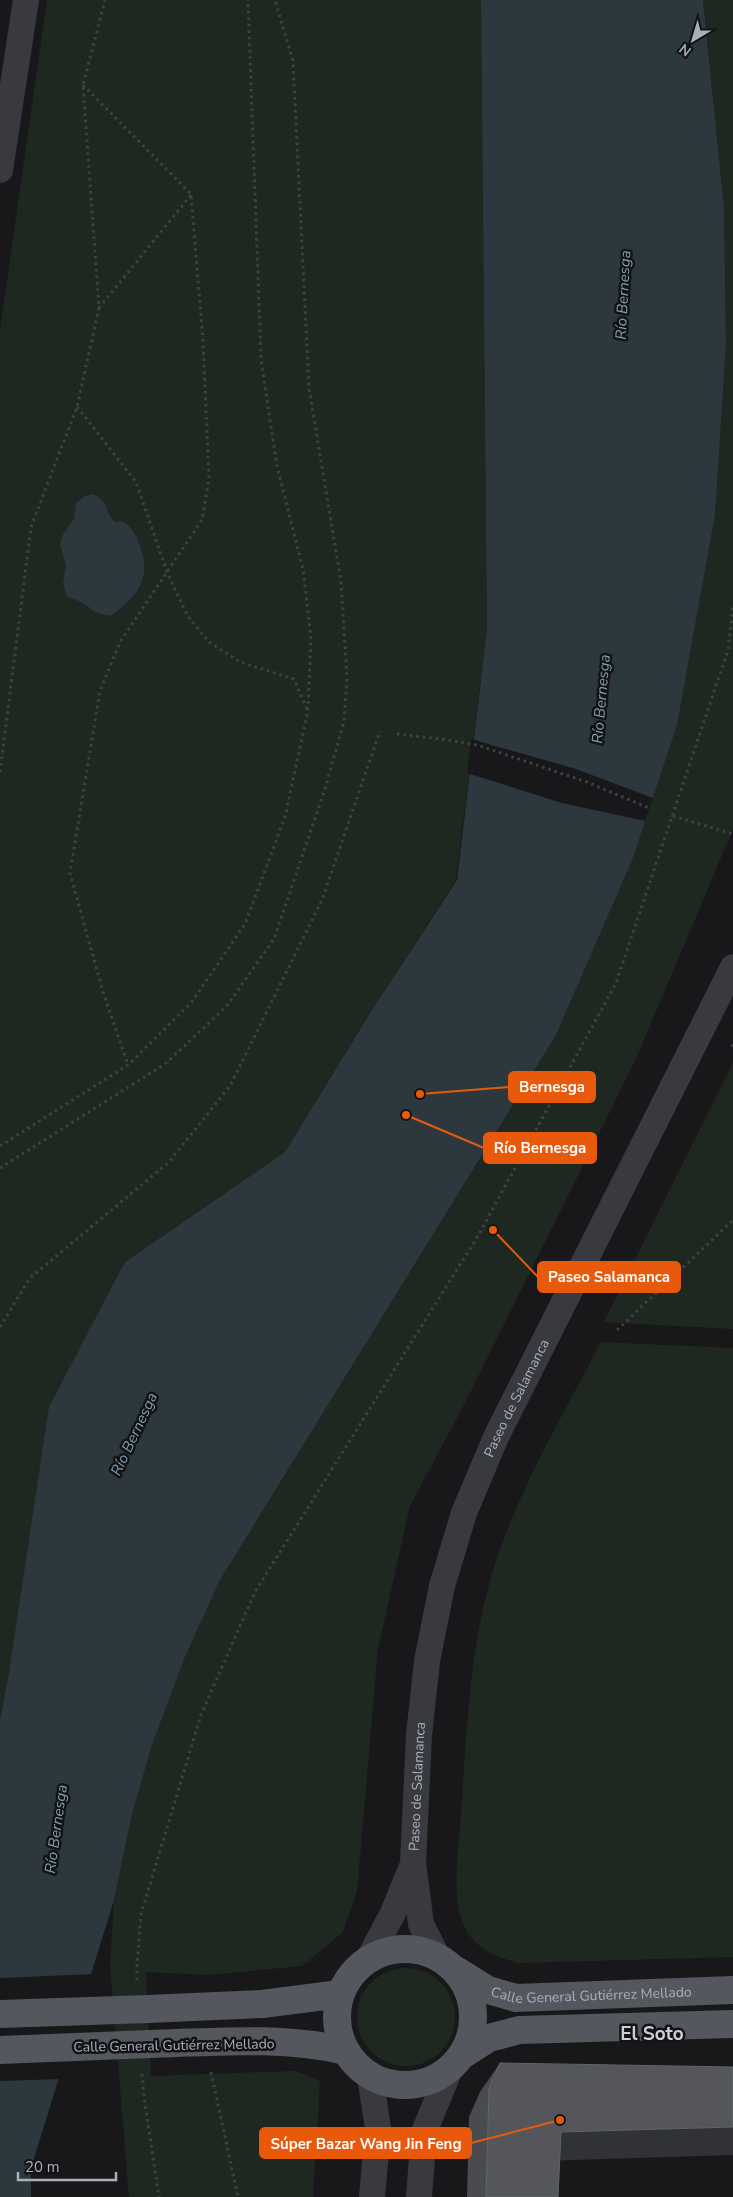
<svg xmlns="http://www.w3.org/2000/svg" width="733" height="2197" viewBox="0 0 733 2197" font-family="'Nunito Sans',sans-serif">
<rect width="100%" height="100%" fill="#18181a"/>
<path fill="#1f2820" d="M47,0H481L487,630L456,880L372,1010L285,1152L125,1262L9,1673L0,1720V330Z
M703,0H733V829L636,1059L466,1401L410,1506L378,1649L357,1891L343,1932L302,1966L208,1975L146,1972L151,2076L295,2071L320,2081L313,2197H129L110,1966L114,1900L132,1814L152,1745L185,1657L220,1580L556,1035L633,858L677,725L715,515L726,344L724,208Z
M733,1062V1329L604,1322Z
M601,1342L733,1348V1957L518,1963C495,1956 472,1948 463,1923C451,1892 459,1847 461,1814C467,1730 469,1645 495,1564C521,1485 563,1415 601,1342Z
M357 2017a49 49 0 1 1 98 0a49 49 0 1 1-98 0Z"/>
<path fill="#2d383e" d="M481,0H703L724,208L726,344L715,515L677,725L633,858L556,1035L220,1580L185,1657L152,1745L132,1814L114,1900L31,2168V2197H0V1720L9,1673L49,1407L125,1262L285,1152L372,1010L457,880L487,630Z
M93,494C110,502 104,512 115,522L122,521C134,529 137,536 141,549C152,580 134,600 110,616L95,612L85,604L67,596L63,584L66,565L60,545L63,534L74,519L76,503L83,497Z"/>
<path fill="#18181a" d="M471,739L576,769L653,798L645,821L562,803L467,773Z
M94,1974L61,2079L0,2081V1978Z"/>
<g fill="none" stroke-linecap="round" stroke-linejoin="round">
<path stroke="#3f4146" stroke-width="3" stroke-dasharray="2.5 4" stroke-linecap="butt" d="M83,85L191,194L203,341L209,478L202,520L120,642L100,691L70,873L103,992L128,1065
M99,308L191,195
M77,407L136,482L167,572L187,615L209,642L240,662L294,679L307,709
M397,734L441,739L477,745L587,782L649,808
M0,772L31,527L77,407L99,308L83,85L105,0
M673,816L733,834
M731,1045L733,1046
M0,1146L128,1065L191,1003L245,924L285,817L308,710L311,638L303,569L277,466L261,360L248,0
M0,1168L165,1064L226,1007L274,939L325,789L344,721L347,678L341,582L309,388L293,61L275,0
M0,1327L30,1278L169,1162L230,1086L322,900L380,731
M617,1330L733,1220
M137,1980V1966L141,1914L201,1715L255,1592L478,1236L616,983L728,650L733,607
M211,2072L238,2197
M142,2074L144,2097L159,2197"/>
<g stroke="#393a3f" stroke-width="26">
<path d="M0,170L26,0"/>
<path id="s1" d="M437,1956L421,1924L413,1863L419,1735L427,1661L442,1586L464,1513L496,1437L733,967"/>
<path d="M369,1958L393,1913L413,1864"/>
<path d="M370,2076L378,2128L372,2197"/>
<path d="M419,2197L424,2132L450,2069"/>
</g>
<g stroke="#55575e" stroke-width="28">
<circle cx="405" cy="2017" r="68"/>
<path id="s2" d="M456,1970L488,1990L516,1998L733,1990"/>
<path d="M148,2009L262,2004L340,1994"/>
<path d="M150,2044C215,2042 282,2036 346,2051"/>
<path d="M464,2054L489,2038L519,2030L733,2024"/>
</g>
<path stroke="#55575e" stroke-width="28" d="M0,2014L148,2009
M0,2050L150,2044"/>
</g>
<path fill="#494b4f" d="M500,2063L559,2160L558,2197H467L469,2117L480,2092Z"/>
<path fill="#313235" d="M733,2127V2155L540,2161L561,2132Z"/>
<path fill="#54565b" stroke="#61646a" d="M500,2063L733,2067V2127L561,2132L558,2197H486L489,2088Z"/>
<g text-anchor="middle" stroke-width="5" stroke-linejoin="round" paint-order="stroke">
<g font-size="14" fill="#aab0ba" stroke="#131315">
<text dy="5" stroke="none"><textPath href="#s1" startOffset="579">Paseo de Salamanca</textPath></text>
<text dy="5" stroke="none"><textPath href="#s1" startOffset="174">Paseo de Salamanca</textPath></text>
<text dy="5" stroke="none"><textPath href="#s2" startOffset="142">Calle General Gutiérrez Mellado</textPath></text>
<text transform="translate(174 2045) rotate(-1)" y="5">Calle General Gutiérrez Mellado</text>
</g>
<g font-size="15" font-style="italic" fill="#80a1b5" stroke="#131315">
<text transform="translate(623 295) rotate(-87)" y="5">Río Bernesga</text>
<text transform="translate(601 699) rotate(-85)" y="5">Río Bernesga</text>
<text transform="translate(134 1434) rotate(-65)" y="5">Río Bernesga</text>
<text transform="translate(56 1829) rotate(-82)" y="5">Río Bernesga</text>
</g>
<g font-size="19" font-weight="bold" fill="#cbcfd6" stroke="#131315">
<text x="652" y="2040">El Soto</text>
</g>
</g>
<path fill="none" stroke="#e8590c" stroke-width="2" d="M420 1094L509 1087M406 1115L484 1148M493 1230L538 1277M560 2120L471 2143"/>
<g fill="#e8590c" stroke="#131315" stroke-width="2">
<circle cx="420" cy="1094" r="5"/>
<circle cx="406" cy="1115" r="5"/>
<circle cx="493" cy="1230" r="5"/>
<circle cx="560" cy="2120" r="5"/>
</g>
<g fill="#e8590c" stroke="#e8590c" stroke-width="2">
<rect x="509" y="1072" width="86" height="30" rx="5"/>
<rect x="484" y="1133" width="112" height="30" rx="5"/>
<rect x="538" y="1262" width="142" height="30" rx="5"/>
<rect x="260" y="2128" width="211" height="30" rx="5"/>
</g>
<g font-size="15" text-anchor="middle" font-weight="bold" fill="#fff">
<text x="552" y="1092">Bernesga</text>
<text x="540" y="1153">Río Bernesga</text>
<text x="609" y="1282">Paseo Salamanca</text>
<text x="366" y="2149">Súper Bazar Wang Jin Feng</text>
</g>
<g transform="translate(693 40) rotate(218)" stroke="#131315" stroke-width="4" paint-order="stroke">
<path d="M0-4L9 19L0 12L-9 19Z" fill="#aab0ba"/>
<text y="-8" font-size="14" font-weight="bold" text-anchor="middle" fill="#aab0ba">N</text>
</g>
<path d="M18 2172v8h98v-8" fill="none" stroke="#aab0ba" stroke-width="2.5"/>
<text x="25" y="2172" font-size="15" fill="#aab0ba" stroke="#131315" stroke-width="4" paint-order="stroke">20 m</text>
</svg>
